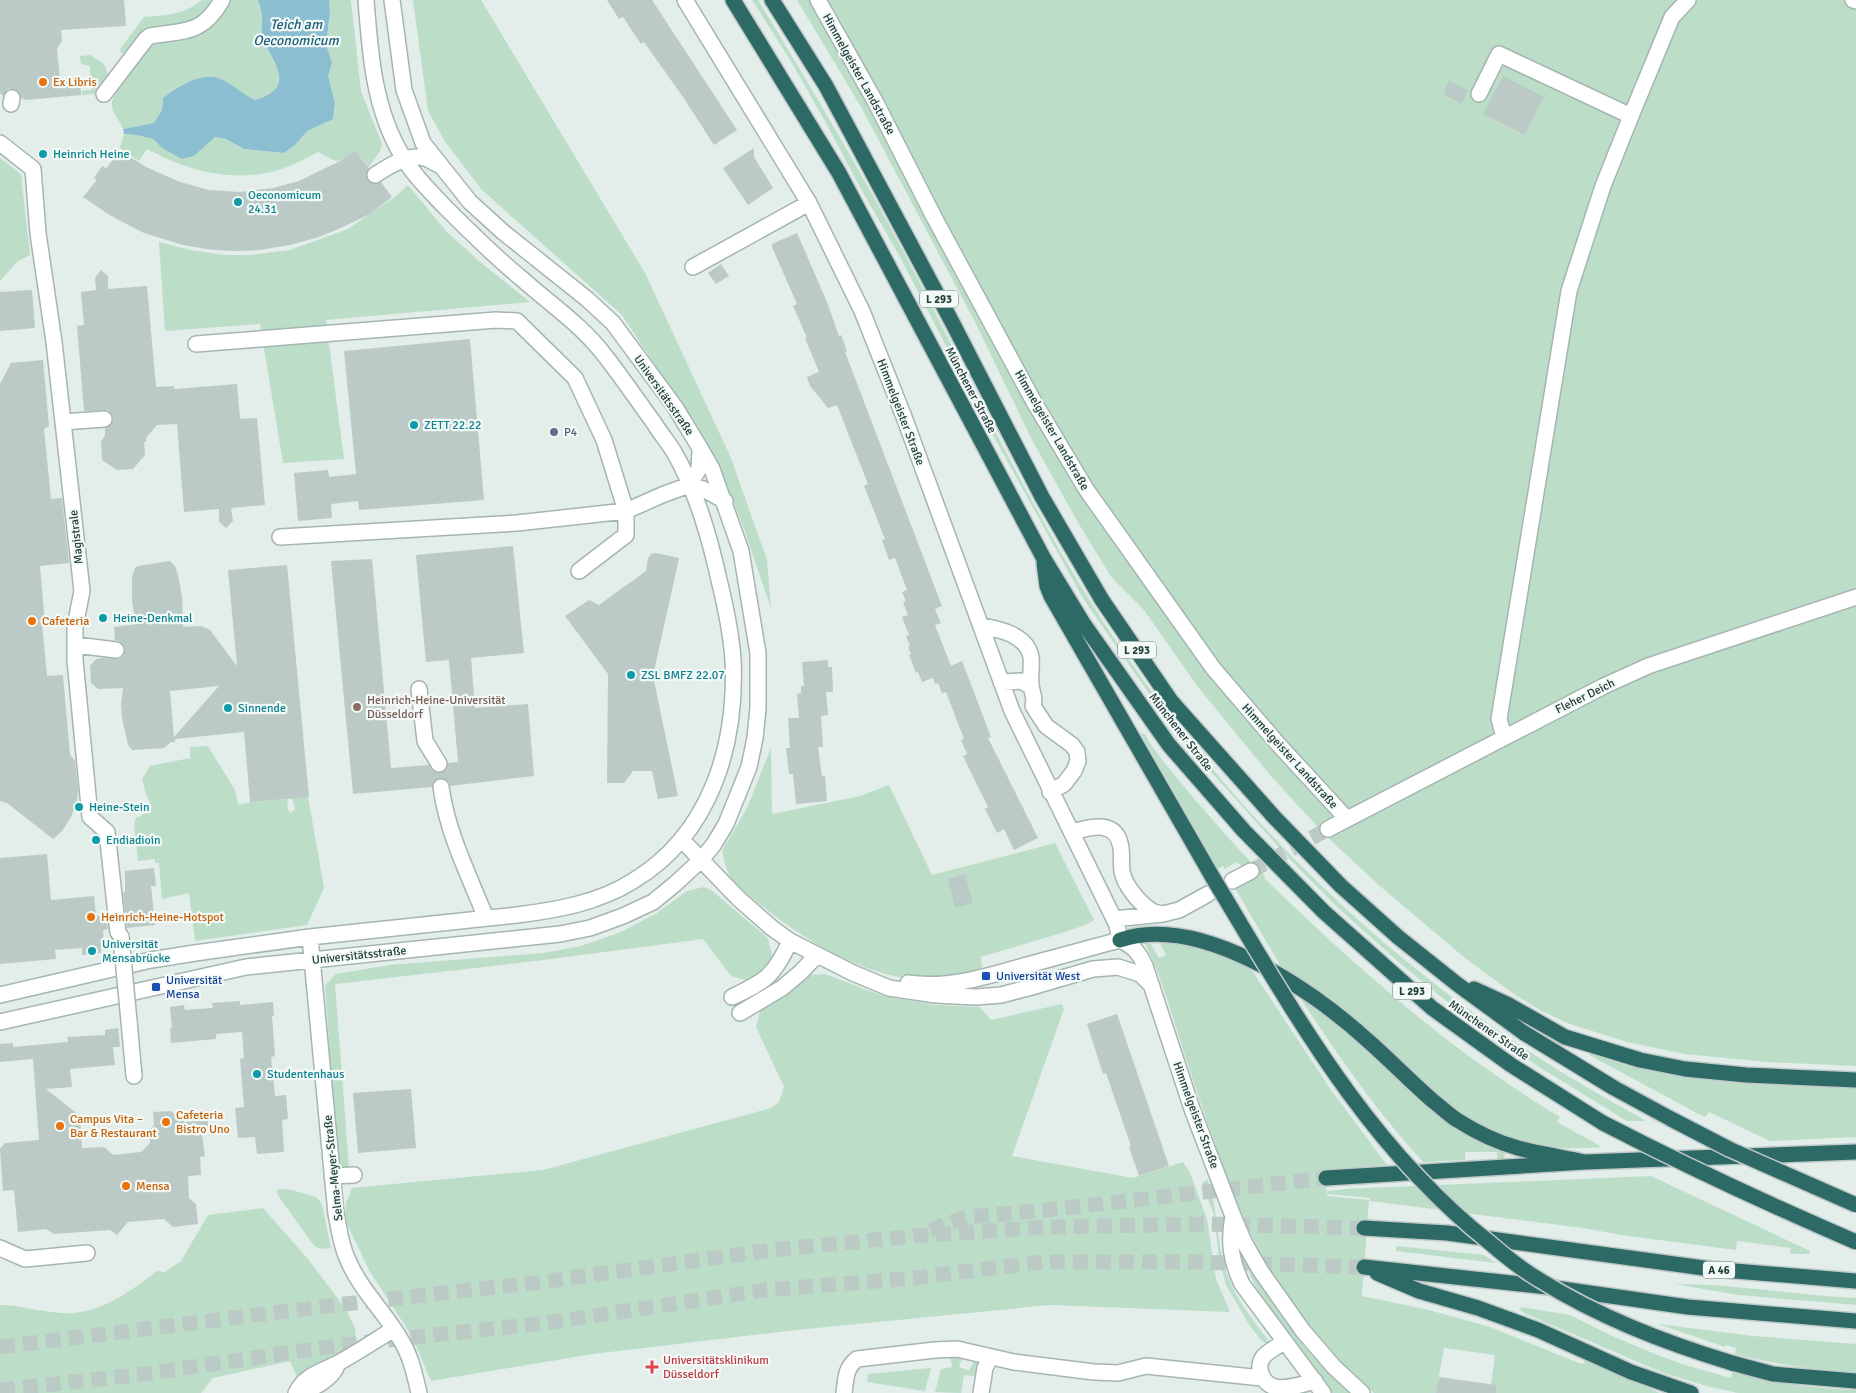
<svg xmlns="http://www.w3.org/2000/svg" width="1856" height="1393" viewBox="0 0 1856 1393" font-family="Signika,sans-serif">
<rect width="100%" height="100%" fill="#e3ede9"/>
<path fill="#bcdec9" d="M202,0H214L204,16L125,54L121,53L120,49L144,17C167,15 183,15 202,0Z
M229,0H258C260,5 261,10 262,15C263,23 260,32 263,39C274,65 297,88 255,101C243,95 233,84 221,79C203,71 177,86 163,98L162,110L154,123L123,129C118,116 105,108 116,94L113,91L152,43L200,36Z
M329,0H351L361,91L382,144L380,151L369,167L355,150C336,165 339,163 318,152C308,157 298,163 287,167C240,185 189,172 147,149L139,161L120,148L124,134L137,135L153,139L162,148L194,156L215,137L226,139L244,149L284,153L296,144L307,131L333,118L335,103L328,76L332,63L326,46L330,12Z
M413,0H481L645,273L731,458L767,560L771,608L743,526L717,460L622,315L482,190L446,143L428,111Z
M752,0H758C818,98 876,197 928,299C990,420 1049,545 1127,657C1235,813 1373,950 1533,1054C1569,1078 1608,1099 1646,1121H1627L1539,1067L1455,1008L1402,965L1337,907L1285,854L1178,735L1084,600L979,410L899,255L861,189L827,125L792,63Z
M797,0H1856V1066L1766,1062L1685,1054L1627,1042L1567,1023L1540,1010L1514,994L1465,958L1381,887L1327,837L1270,775L1198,687L1144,610L1112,578L1080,526L1032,440L975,322L860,105Z
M90,55L104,64L109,77L94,94L82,95V91L91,90L90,66L81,64L80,56Z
M0,158L21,174L30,255L17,262L0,281Z
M408,185L446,231L479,261L530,302L326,320L344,459L283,463L260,324L165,331L159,242L190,250L225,255H251L290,250L348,229L395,197Z
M1144,733C1159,759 1179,780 1198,803C1220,828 1241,853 1265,876L1264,878C1356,967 1450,1051 1560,1117L1557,1122L1602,1147C1541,1152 1509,1141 1457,1112L1283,970L1233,885L1252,873L1259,877L1248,866L1241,869V865L1236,862L1225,869L1223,866L1218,869L1141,734Z
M208,746L235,790L238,805L251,802L287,799L288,810L291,813L295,809L292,798L308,797L324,888L307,925L195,941L189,893L162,899L159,863H155V859L138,861L134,825L136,818L141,816L152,807L145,791L142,779L150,766L190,758V747Z
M771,748L772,814L860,796L889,785L932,875L1055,843L1094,920L1088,924L1065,932L981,957L982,969C961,974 939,982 918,980C859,974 806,941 761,905C751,897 738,887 730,877C726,869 724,860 722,851L747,808Z
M704,887L711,890L768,938L772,955L770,966L754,982L731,976L703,939L536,961L335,984L349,1167L338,1168L325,985L336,974L390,965L543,953L581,946L621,932L657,913L687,891Z
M1150,943L1159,958L1166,955L1160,943L1179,944L1197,948L1249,966L1331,1090L1387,1165L1324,1170L1327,1196L1369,1200L1362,1296L1429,1310L1490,1327L1576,1362L1583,1364L1585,1361L1660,1393H1490L1495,1355L1444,1348L1436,1393H1374C1332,1356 1298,1318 1269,1269C1252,1241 1240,1209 1228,1179C1214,1142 1201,1105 1189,1068C1175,1027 1165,984 1146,946V944Z
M825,974L883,996L935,1005L980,1007L991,1020L1062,1004L1064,1009L1012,1156L1133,1178L1183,1162L1190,1173L1207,1219L1216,1279L1230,1312L1050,1305L796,1330L593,1354L431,1381L418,1350L406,1327L370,1272L345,1220L346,1203L352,1188L543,1170L771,1108L779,1102L784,1087L756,1027L760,1011L810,975Z
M1299,996L1341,1026L1429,1108L1447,1122L1483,1143L1505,1152L1504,1159H1497V1152H1465V1160L1423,1162C1376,1111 1337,1054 1299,996Z
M1590,1053C1606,1058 1621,1065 1638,1068C1709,1085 1783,1086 1856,1088V1137L1770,1141L1709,1112L1705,1117L1695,1112L1589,1055Z
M1651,1176L1810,1251L1809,1254H1790L1791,1248L1737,1241L1736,1250L1621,1235L1583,1228L1370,1201V1198L1327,1194V1191L1346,1189Z
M1208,1180C1217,1207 1216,1233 1223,1260C1230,1292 1249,1315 1268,1340L1267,1344L1262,1341L1250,1326L1226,1285L1219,1258L1214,1215L1203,1186V1182Z
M280,1189L292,1190L316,1197L322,1204L331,1248L323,1249L315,1247L279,1197L276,1191Z
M263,1208L308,1259L345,1308L355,1328L356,1343L297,1377L290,1361L213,1378L201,1393H0V1305C20,1305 41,1312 61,1313C97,1316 130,1292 157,1271L165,1272L181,1261L208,1215Z
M1396,1246L1484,1255L1496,1263L1396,1251Z
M1248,1265L1280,1314L1307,1350L1349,1393H1332C1315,1369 1248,1289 1248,1265Z
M1675,1284C1735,1284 1796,1295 1856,1298V1305L1738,1295Z
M1521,1307L1570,1315L1610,1335L1650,1352L1682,1364L1731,1378L1732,1372C1773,1383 1814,1389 1856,1390V1393H1738L1706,1386L1661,1372L1524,1313L1520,1310Z
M1658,1324L1753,1336L1856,1344V1372C1815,1370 1775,1364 1735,1354L1736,1348L1725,1345V1347Z
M950,1355L963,1356L959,1367L969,1371L974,1360L978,1364L974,1376L964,1375L961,1393L935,1392L941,1369L952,1367Z
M931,1368L925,1391L867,1382L868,1374Z"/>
<path fill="#8bbed1" d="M258,0H329L330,12L326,45L332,63L328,76L335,103L333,119L307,131L296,144L284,153L244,149L226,139L215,137L194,156L182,159L162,148L153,139L137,135L124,134L123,129L154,123L162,110L163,98C177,87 202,71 221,79C233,84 243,95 255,100C297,88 274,64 263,39C260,32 263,23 262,15C261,10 260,5 258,0Z"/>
<path fill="#bbcac6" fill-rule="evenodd" d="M0,0H124L126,26L61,30L62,41L57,49L60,79L80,77L81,95L26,100L21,98L18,91L13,89H8L3,96L0,93Z
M607,0H652L737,130L714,145L683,97L644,42L641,44L623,17L619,19Z
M1503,76L1544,97L1525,135L1483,114Z
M1449,81L1468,90L1462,104L1443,94Z
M754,148V157L773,188L748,205L723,168Z
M355,150L369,168L366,175L367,181L375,184L381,182L392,197L370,214L343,227L319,237L290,245L259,250L237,251L213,250L183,245L144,233L130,226L108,214L83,197L120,151L146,167L180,182L209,190L240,192L273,188L299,181L340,161Z
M797,233L827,302L839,336L841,335L847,351L845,352L942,606L935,609L941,623L935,625L951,666L962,661L991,737L988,738L1038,838L1014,850L1004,829L997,833L985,809L988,807L963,756L967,754L961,740L964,739L946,692L942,693L938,683L935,684L933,678L922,682L918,672L916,673L909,655L911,654L908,647L910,646L906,636L909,635L902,617L908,615L903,602L906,601L902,592L907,590L895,558L889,560L882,540L885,539L864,486L868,484L837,405L828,408L810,386L807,377L819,372L805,338H807L793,306L797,304L772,247V244Z
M721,264L729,276L716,284L708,273Z
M101,270L108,276V289L147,286L156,387L174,386V389L237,384L240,419L257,418L265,505L231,508L233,521L226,528L219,522V509L184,512L177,424L157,425L146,438V442H144L145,455L133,469L117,470L102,460L101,441L105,436V428L112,423L113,418L108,410L84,411L77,326L84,325L81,292L96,290L95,278Z
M32,290L35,328L0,331V292Z
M470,339L484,500L359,510L358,501L331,504L332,518L298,521L294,473L328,470L329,477L356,474L344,351Z
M43,360L49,426L44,429L51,499L62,498L69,563L40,566L45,623L42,624L47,676L63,675L70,755L75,761L78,790L77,802L70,819L62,831L53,839L7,803L0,801V384L11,363Z
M513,546L524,653L471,658L475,708L528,704L534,776L450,786L448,781L440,778L435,780L432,787L353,794L331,561L372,559L391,768L429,765L434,772L440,773L447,769L448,763L458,762L449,660L426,662L416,555Z
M656,553L679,558L653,676L678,796L658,799L652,771H633L624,783H607L608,674L565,616L589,600L599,605L646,571L648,558L651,554Z
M170,561L175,566L178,575L182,596L183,627L201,626L210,630L237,666L228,570L287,565L309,797L250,802L244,732L175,739V742H171L164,748L132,750L128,745L122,718L121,704L123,688L98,689L91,683L90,666L96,659L102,658L119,659L124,655V646L121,642L115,640L114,627L136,624L132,601V577L135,568L138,566ZM219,686L174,737L170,691Z
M828,660V667H832L833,692H826L828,715L821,716L823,747H818L822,776H825L827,801L796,804L793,774H789L786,748H790L788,718H799L797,694L801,693V686H804L802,662Z
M47,854L51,900L94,896L96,916L107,915L108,929L103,930L104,946L101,947V953L82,955V948L55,950L56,959L0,964V858Z
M154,868L156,886H151L155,925L127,928L123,892H125V871Z
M965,874L973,903L955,908L948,879Z
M240,1001V1005L273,1002L274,1016H272L275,1056L271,1057L275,1096L286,1095L288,1119L282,1120L284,1152L257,1154L255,1137L238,1138L235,1108L244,1107L240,1059L244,1058L242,1032L216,1034V1039L171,1043L170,1028H172L170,1007L184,1005L185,1010L213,1008L212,1003Z
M1117,1014L1169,1166L1139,1176L1129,1147L1131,1146L1106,1073L1103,1074L1087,1024Z
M118,1028L120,1047H113L115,1065L70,1069L72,1087L46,1089L80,1116L82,1148L104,1147L113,1155L141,1152L150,1143L149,1131L154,1125L153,1112L171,1111L185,1122L208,1120V1129L202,1135L205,1156L200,1157L201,1175L188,1176L189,1198L196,1204L198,1224L173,1227L164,1219L128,1222L117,1235L110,1230L54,1234L46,1229L18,1232L14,1190L3,1191L0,1149L5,1143L39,1140L33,1059L0,1062V1044L13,1043V1047L68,1042L67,1037L105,1035V1030Z
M411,1089L416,1148L358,1153L353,1093Z
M1439,1377L1496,1385V1393H1436Z"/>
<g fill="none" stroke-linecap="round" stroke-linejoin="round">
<path stroke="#bccac6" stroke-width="15" stroke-dasharray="15 8" stroke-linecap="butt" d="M98,172C116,184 134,195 154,205C206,229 273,227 325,204C343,196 359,185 375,175
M439,764L441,787
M1251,871L1328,829"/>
<path stroke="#bccac6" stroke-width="15" stroke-dasharray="15 8" stroke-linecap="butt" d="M930,1230L967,1217L1048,1210L1326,1178
M0,1347L336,1305L542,1282L764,1251L914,1236L1048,1227L1204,1224L1364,1228
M0,1390L144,1374L342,1345L546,1323L766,1290L914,1278L1042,1262H1197L1364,1267"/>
<defs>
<path id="minor" d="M685,0L809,203L862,311L904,417L1012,711L1117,925L1120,940
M818,0L876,103L934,217L1034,402L1086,489L1213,668L1278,744L1347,819
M1853,0L1856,1
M104,94L146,39L150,36C185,30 202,35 222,0
M1479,94L1499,54L1631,116
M11,104L12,98
M0,143L33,169L38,233L54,342L82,591L75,626V660L90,817L107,832L118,932L121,937
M375,175C387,167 409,153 424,158C429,159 434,163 439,165
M693,267L809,203
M196,344L496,320L517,321L575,378L604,440L626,511V535L579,571
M63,422L104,419
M689,485L699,469L700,450
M280,537L517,523L626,511L662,495L689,485L703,489L725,501
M981,626C1000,629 1027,635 1031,657C1032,666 1030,675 1031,684C1031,692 1036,697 1033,706L1046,726L1072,745L1077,752L1078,761L1074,771L1064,784L1050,792
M76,645L116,650
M1001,682L1021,681L1030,686
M419,689L425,741L439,764
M1504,737L1499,719L1569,291L1603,186L1631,116L1672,17L1688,0
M441,787C447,832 469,876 486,918
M1328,829L1604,686L1648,666L1856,597
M1072,832C1093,826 1117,820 1121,848C1122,856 1121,864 1122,871C1124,885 1140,904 1152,911C1155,913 1159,913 1163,914
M682,840L739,899L772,928L790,941L853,973L889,988L936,995L976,997L1001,995L1028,988L1093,969L1118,967L1140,974L1152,986
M1232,881L1251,871
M1114,919L1163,914L1179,910L1208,894
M310,937L336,1214C339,1228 341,1245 347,1258C360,1290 386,1313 402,1342C411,1357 415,1376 419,1393
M1120,940C1133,946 1139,952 1145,966L1192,1109L1233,1216L1244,1242L1260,1270L1303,1331L1334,1367L1362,1393
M908,983C948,989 989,976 1027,965C1058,957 1089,948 1120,940
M0,995L151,960L195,953L310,937L517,915C557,910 598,903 633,881C711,834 737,745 733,659C731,633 726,609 720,584C710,539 697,492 674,452C668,442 660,433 654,423C638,401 623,379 606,357C581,324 551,305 521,278C494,256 469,231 444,206C430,191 414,176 403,157C374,111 370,53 366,0
M732,997C766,981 774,976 790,941
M740,1013L782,988L801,972L817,955
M129,1021L134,1076
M0,1022L246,967L560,934L590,928L623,916L653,902L675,884L702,859L714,844L726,824L749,767L755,738L758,708V653L741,551L712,469L700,448L675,407L613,323L587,299L503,232L470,202L423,143L404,90L392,0
M332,1176L354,1175
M1233,1216C1228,1242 1231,1261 1242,1284L1323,1393
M0,1248L25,1259L87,1253
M1284,1342C1278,1346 1270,1350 1264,1356C1255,1366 1262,1384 1275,1387C1287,1390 1303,1384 1315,1381
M296,1393C305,1374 323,1372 340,1362C358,1352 376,1340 394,1329
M300,1393C313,1388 329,1381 336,1368
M844,1393C846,1379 845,1368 857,1359L935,1350L957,1349L1014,1362L1094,1372L1118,1373L1146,1366L1262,1378
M981,1393L985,1368L990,1358"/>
<path id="highway" d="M733,0L839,173L1044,559L1083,623L1169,745L1244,831L1324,912L1432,1008L1511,1065L1603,1123
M772,0L826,86L952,322L1042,497L1102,600L1171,701L1275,818L1341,886L1398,937L1457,984L1524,1033L1614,1088L1673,1120
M1044,563L1047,586L1051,596L1213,878
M1120,940C1199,913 1310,988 1366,1039C1389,1059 1410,1081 1433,1101C1441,1107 1448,1114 1457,1120C1476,1132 1496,1142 1518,1148C1540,1154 1563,1157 1585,1162
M1474,989L1507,1004L1565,1037L1640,1060L1685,1069L1746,1075L1856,1080
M1326,1178L1585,1162L1856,1152
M1364,1228L1447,1233L1711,1269L1856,1281
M1364,1267L1548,1287L1688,1307L1856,1321
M1377,1273L1419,1291L1478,1308L1538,1330L1631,1372L1691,1393
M1732,1363L1773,1374L1856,1381"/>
</defs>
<use href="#minor" stroke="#a5b5b1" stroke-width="18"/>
<use href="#highway" stroke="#c1c9c8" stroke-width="18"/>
<use href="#minor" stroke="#fff" stroke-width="15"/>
<use href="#highway" stroke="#2e6a65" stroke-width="15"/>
<defs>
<path id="minor-bridge" d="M121,937L129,1021"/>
<path id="highway-bridge" d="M1213,878C1294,1012 1365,1144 1490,1243C1505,1256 1521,1269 1538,1279C1599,1317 1663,1342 1732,1363
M1673,1120L1729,1149L1856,1205
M1603,1123C1686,1166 1770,1205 1856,1242"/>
</defs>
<use href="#minor-bridge" stroke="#a5b5b1" stroke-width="18" stroke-linecap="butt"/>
<use href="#highway-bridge" stroke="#c1c9c8" stroke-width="18" stroke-linecap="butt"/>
<use href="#minor-bridge" stroke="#fff" stroke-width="15"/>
<use href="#highway-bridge" stroke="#2e6a65" stroke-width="15"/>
</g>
<g fill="#e8710a" stroke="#f3f9f7" stroke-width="2">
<circle cx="43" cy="82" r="5"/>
<circle cx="32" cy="621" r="5"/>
<circle cx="91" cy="917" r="5"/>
<circle cx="166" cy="1122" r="5"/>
<circle cx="60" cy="1126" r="5"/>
<circle cx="126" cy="1186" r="5"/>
</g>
<g fill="#0f9aa8" stroke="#f3f9f7" stroke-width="2">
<circle cx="43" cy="154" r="5"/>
<circle cx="238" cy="202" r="5"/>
<circle cx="414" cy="425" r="5"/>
<circle cx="103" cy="618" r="5"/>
<circle cx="631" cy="675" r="5"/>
<circle cx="228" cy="708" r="5"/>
<circle cx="79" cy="807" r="5"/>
<circle cx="96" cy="840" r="5"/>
<circle cx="92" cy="951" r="5"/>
<circle cx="257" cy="1074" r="5"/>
</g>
<circle fill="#5c6f8a" stroke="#f3f9f7" stroke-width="2" cx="554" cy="432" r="5"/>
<circle fill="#8d6e63" stroke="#f3f9f7" stroke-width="2" cx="357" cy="707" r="5"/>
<g fill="#1a4fb4" stroke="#f3f9f7" stroke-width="2">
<rect x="981" y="971" width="10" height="10" rx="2.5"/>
<rect x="151" y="982" width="10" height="10" rx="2.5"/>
</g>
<path fill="#e0444e" stroke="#f3f9f7" stroke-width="2" d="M649.5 1359.5h5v5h5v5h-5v5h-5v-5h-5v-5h5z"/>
<g text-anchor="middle" stroke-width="4.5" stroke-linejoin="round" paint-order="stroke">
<g fill="#f3f9f7" stroke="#617673" stroke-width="1">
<rect x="920" y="290.5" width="38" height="17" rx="4"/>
<rect x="1118" y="641.5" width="38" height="17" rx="4"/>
<rect x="1393" y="982.5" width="38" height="17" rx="4"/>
<rect x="1703" y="1261.5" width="32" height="17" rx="4"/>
</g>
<g font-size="11" font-weight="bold" fill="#223e3a">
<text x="939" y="303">L 293</text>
<text x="1137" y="654">L 293</text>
<text x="1412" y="995">L 293</text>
<text x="1719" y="1274">A 46</text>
</g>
<g font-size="12" fill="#223e3a" stroke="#f3f9f7">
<text transform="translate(859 74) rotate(61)" y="4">Himmelgeister Landstraße</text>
<text transform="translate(971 390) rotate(62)" y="4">Münchener Straße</text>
<text transform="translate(664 395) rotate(55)" y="4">Universitätsstraße</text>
<text transform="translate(901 412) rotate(69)" y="4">Himmelgeister Straße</text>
<text transform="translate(1052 430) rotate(60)" y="4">Himmelgeister Landstraße</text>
<text transform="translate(76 537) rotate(-96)" y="4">Magistrale</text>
<text transform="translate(1585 696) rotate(-26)" y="4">Fleher Deich</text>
<text transform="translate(1181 732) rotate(52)" y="4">Münchener Straße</text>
<text transform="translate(1290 756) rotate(48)" y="4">Himmelgeister Landstraße</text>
<text transform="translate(359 955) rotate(-6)" y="4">Universitätsstraße</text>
<text transform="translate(1489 1030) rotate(35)" y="4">Münchener Straße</text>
<text transform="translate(1196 1115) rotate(70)" y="4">Himmelgeister Straße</text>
<text transform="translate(333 1168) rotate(-96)" y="4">Selma-Meyer-Straße</text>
</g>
<g font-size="12" fill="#c56008" stroke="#f3f9f7" text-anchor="start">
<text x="53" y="86">Ex Libris</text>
<text x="42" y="625">Cafeteria</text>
<text x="101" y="921">Heinrich-Heine-Hotspot</text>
<text x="176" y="1119">Cafeteria<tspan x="176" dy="14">Bistro Uno</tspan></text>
<text x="70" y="1123">Campus Vita –<tspan x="70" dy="14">Bar &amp; Restaurant</tspan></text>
<text x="136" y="1190">Mensa</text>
</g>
<g font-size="12" fill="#0d838f" stroke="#f3f9f7" text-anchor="start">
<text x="53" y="158">Heinrich Heine</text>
<text x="248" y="199">Oeconomicum<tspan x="248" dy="14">24.31</tspan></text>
<text x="424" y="429">ZETT 22.22</text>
<text x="113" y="622">Heine-Denkmal</text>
<text x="641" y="679">ZSL BMFZ 22.07</text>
<text x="238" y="712">Sinnende</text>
<text x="89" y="811">Heine-Stein</text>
<text x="106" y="844">Endiadioin</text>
<text x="102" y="948">Universität<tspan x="102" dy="14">Mensabrücke</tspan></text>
<text x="267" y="1078">Studentenhaus</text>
</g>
<g font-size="12" fill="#4e5e75" stroke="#f3f9f7" text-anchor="start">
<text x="564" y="436">P4</text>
</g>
<g font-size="12" fill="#785e54" stroke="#f3f9f7" text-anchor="start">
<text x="367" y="704">Heinrich-Heine-Universität<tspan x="367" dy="14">Düsseldorf</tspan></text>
</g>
<g font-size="12" fill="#164399" stroke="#f3f9f7" text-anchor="start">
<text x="996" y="980">Universität West</text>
<text x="166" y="984">Universität<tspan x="166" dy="14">Mensa</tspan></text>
</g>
<g font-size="12" fill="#be3a42" stroke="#f3f9f7" text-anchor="start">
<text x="663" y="1364">Universitätsklinikum<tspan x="663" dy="14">Düsseldorf</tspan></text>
</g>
<g font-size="14" font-style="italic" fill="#1c5f7a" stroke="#f3f9f7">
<text x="296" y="29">Teich am<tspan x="296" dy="16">Oeconomicum</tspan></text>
</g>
</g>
</svg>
